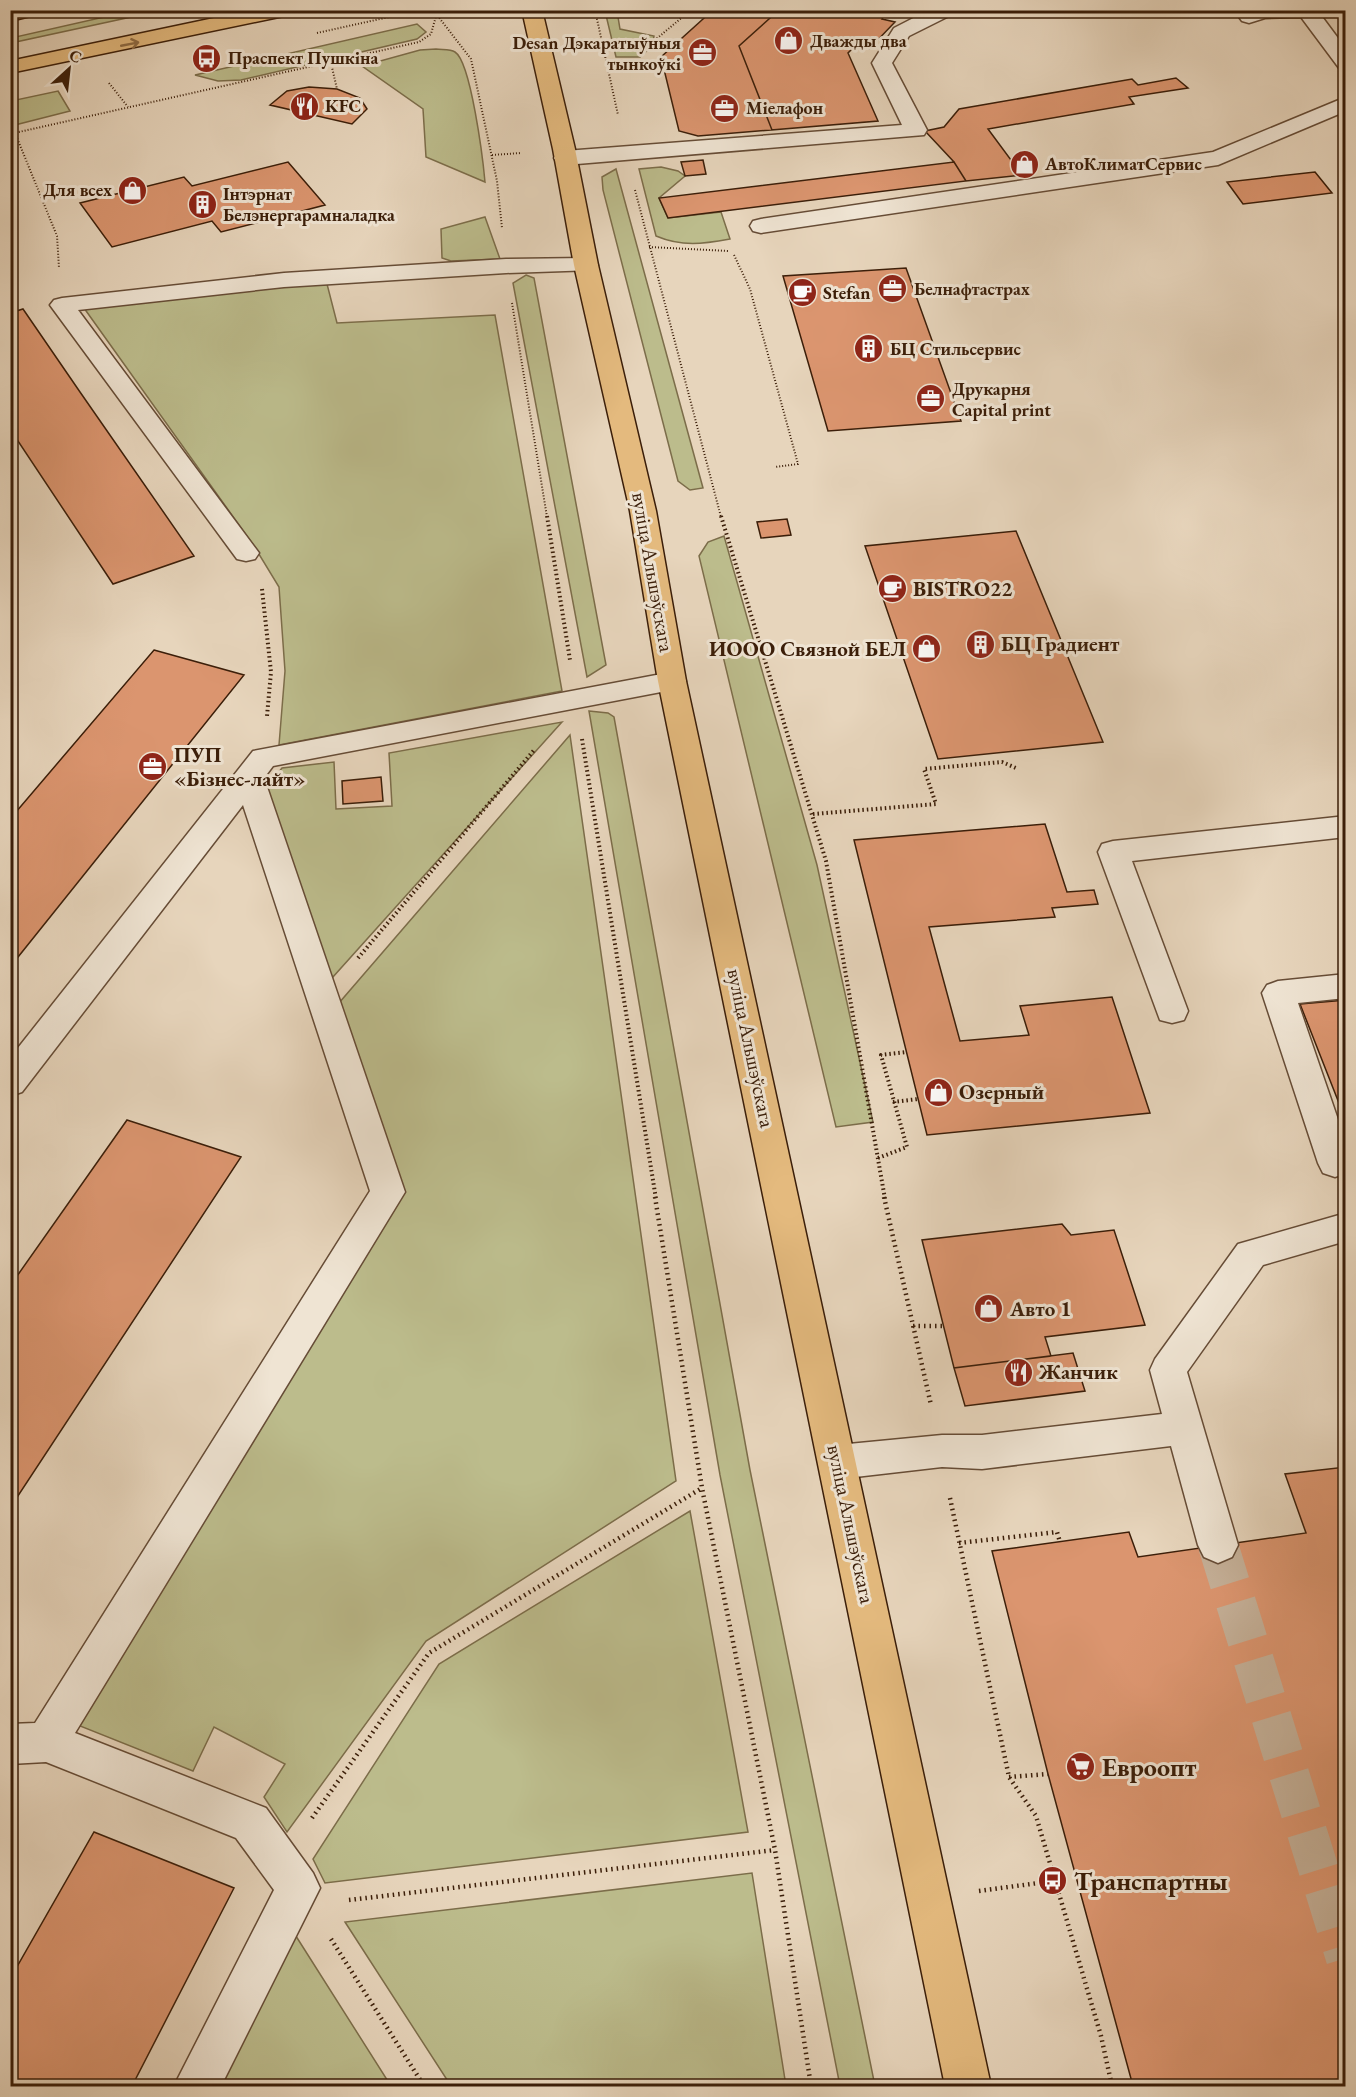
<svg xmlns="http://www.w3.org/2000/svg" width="1356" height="2097" viewBox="0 0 1356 2097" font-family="'EB Garamond',serif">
<rect width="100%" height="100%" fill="#e7d5bc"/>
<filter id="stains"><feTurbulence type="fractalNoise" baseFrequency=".00333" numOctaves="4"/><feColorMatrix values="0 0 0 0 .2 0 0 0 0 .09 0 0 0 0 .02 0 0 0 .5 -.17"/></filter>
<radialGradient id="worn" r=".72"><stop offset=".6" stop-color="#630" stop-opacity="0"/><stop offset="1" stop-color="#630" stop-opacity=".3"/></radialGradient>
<path fill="#bcbc8c" stroke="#7c6d4a" stroke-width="1.5" d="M135,10L159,11L11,43V38Z
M605,11H617L620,29L654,36L652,46L640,57H616Z
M417,24L426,32L417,39L241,80L218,81L195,75Z
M436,49C442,50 450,49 455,52C471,62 483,160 485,182L426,157L423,109L362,66L420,50Z
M58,91L70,111L11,126V101Z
M661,167L678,171L685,176L659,198L668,218L721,212L730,239C703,244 682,247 656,236L639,169Z
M616,169L703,488L690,490L678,481L603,190L602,177Z
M485,217L500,259L451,261L442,258L441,229Z
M526,275L534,278L606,665L587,677L513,283Z
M327,284L337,323L495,315L562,691L279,745L285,671L279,587L254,546L84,308L281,286Z
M724,536L817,865L873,1122L836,1127L699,556L708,542Z
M589,711L608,713L614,717L750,1470L875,2086H840L720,1475Z
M562,722L332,978L263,792L282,768L334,762L336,809L392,806L389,753Z
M570,735L676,1481L426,1641L287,1832L264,1797L285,1764L214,1727L193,1771L75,1724L398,1199L339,1003Z
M690,1511L748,1832L325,1883L313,1859L439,1664Z
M752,1873L786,2086H451L345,1922Z
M294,1933L391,2086H216Z"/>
<path fill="#db956f" stroke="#3b1e09" stroke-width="1.5" d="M779,10H897L887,13L882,19L895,22L869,49L855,46L848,53L878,121L772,130L739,46Z
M897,10L887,13L882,19L895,22L869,49L855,46L848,53L878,121L698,136L679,131L661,57L713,10Z
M1176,78L1188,88L1129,97L1134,104L988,129L1022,175L966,181L954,162L925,131L944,127L959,109L1132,79L1138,85Z
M309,87L337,89L360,98L367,109L352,124L270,105L287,91Z
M703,160L706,174L685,176L681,162Z
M288,162L325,205L221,232L212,221L112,247L80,203L184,177L192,186Z
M954,162L966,181L668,218L659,198Z
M1315,172L1332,193L1243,204L1227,182Z
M906,268L961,421L828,431L783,276Z
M23,309L80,392L194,556L113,584L10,429V313Z
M787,519L791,535L761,538L757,522Z
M1016,531L1103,742L938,759L865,546Z
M154,650L244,675L10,967V819Z
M381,777L383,801L343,804L342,781Z
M1045,824L1067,892L1094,890L1098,904L1052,908L1055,917L929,927L960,1041L1029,1035L1020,1006L1112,997L1150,1113L927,1135L854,840Z
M1346,1000V1121L1300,1004Z
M127,1120L241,1157L10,1508V1286Z
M1062,1224L1071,1235L1114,1230L1145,1325L1045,1337L1051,1356L954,1368L922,1240Z
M1073,1353L1085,1391L965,1406L954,1368Z
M1346,1467V2078L1307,2084L1308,2086H1133L1048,1774L992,1551L1129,1532L1138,1557L1306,1533L1285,1474Z
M94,1832L234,1888L132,2086H10V1979Z"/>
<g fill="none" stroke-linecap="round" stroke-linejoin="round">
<path stroke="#c5b098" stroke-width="40" stroke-dasharray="40 20" stroke-linecap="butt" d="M1218,1545L1346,1958"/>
<defs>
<path id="minor" d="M929,10H956L953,14L909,36L892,63L927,130L924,135L565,165L557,163L554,158L557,153L565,151L902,125L872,63L894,28Z
M1248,10H1323L1320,14L1346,49V70L1339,68L1301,17L1265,18L1249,23L1242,21L1239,17Z
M1346,97V111L1218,165L761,233L753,231L750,226L753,221L761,219L1213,152Z
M586,258L594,260L598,265L594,270L506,273L284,287L78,310L259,553L255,559L246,561L237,559L50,305L54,300L62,298L284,273L506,259Z
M672,672L682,674L686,681L682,688L273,766L264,778L405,1192L75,1733L266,1808L313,1873L320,1888L221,2086H174L274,1890L236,1838L46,1762L10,1764V1724L35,1723L370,1191L243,805L22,1092L10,1096V1058L253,751Z
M1346,816V837L1132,861L1188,1011L1184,1020L1172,1023L1160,1020L1098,852L1102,844L1113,841Z
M1346,974V998L1298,1003L1346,1143V1173L1335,1177L1323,1173L1318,1163L1262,993L1267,985L1278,981Z
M1346,1213V1241L1263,1265L1187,1372L1238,1545L1232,1557L1218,1563L1204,1557L1198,1545L1171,1446L982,1469L942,1467L838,1479L825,1474L819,1462L825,1450L838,1445L942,1435H982L1162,1414L1150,1370L1155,1359L1238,1244Z"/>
<path id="major" d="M10,10H42L39,14L10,21Z
M252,10H294L291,14L284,16L10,73V61Z
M522,10H542L575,149L598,265L656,511L686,681L991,2086H945L658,681L630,511L574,265L553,149Z"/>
</defs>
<use href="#minor" stroke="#664c36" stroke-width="3"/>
<use href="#major" stroke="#3b1e09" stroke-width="3"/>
<path stroke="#3b1e09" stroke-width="2" stroke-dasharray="1 2" stroke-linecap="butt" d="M595,10L618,115
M317,33L407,13L437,15L471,59L497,181L502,228
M676,45L655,40L691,10
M331,63L337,89
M109,83L128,107
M15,133L57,236L59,268
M10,134L419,42L431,34L436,16
M492,155L521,153
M635,190L721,517
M649,247L729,251
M734,255L750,289L798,464L775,467
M512,303L547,517"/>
<path stroke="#3b1e09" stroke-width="4" stroke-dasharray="1.5 3" stroke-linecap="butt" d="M547,516L570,660
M721,516L826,861L885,1199
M262,589L271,672L267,716
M582,739L656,1199
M813,814L936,804L924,769L1002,762L1016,768
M358,958L535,749
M893,1102L918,1099
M878,1158L907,1147L881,1055L906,1052"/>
<path stroke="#3b1e09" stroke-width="4.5" stroke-dasharray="1.5 4" stroke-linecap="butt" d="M655,1197L702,1488L775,1850L811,2086
M884,1197L931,1405
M913,1326H943
M950,1498L1009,1777L1036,1816L1101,2036L1112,2086
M959,1543L1057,1532L1060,1542
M1009,1777L1048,1774
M312,1818L429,1653L702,1488
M979,1891L1053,1881
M349,1900L775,1850
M331,1939L424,2086"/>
<use href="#minor" fill="#efe4d3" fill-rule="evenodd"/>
<use href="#major" fill="#e4ba7e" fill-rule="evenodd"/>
</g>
<defs><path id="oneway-shaft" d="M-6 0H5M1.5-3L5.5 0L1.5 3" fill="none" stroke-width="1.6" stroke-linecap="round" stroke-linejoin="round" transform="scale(1.5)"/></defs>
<use stroke="#906c44" href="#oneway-shaft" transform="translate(130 44) rotate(-11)"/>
<defs>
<symbol id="shop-disc" viewBox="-11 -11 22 22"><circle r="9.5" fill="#8f2418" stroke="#efe4d3"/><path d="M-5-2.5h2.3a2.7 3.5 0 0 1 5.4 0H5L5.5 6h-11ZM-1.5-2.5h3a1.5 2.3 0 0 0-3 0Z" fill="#fff"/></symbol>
<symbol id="office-disc" viewBox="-11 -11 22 22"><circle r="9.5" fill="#8f2418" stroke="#efe4d3"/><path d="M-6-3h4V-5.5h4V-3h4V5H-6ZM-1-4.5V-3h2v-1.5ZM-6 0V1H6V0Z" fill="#fff"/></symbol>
<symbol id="bus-disc" viewBox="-11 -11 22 22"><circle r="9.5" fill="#8f2418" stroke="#efe4d3"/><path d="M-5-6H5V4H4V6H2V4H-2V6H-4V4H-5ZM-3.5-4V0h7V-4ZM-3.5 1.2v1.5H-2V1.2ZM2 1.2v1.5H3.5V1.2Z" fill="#fff"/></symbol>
<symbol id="restaurant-disc" viewBox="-11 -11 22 22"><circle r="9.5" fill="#8f2418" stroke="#efe4d3"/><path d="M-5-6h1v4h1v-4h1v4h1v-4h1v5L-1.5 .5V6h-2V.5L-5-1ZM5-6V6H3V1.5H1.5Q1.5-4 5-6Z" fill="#fff"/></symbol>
<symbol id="building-disc" viewBox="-11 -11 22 22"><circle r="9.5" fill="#8f2418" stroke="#efe4d3"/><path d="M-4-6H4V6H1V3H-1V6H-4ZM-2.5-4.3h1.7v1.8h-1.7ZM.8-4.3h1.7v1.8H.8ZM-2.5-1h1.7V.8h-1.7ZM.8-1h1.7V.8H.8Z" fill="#fff"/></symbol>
<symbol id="cafe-disc" viewBox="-11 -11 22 22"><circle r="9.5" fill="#8f2418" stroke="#efe4d3"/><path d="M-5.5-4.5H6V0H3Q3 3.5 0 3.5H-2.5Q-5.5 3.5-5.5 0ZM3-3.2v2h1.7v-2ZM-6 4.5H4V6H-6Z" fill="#fff"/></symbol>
<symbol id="supermarket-disc" viewBox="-11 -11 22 22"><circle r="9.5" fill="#8f2418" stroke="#efe4d3"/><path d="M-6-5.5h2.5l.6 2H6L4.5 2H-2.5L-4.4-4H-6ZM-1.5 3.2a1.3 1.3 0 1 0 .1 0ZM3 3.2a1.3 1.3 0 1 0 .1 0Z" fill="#fff"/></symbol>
</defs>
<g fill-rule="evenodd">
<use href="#shop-disc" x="772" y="24" width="33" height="33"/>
<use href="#office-disc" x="686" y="36" width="33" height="33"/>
<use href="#bus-disc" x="190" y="42" width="33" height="33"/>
<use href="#restaurant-disc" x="288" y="90" width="33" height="33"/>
<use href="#office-disc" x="708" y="92" width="33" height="33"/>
<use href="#shop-disc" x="1008" y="148" width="33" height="33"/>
<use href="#shop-disc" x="116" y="174" width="33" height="33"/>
<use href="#building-disc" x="186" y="188" width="33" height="33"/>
<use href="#office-disc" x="876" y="272" width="33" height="33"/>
<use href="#cafe-disc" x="786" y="276" width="33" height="33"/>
<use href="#building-disc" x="852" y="332" width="33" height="33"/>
<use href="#office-disc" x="914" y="382" width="33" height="33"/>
<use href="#cafe-disc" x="876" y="572" width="33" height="33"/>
<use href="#building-disc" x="964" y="628" width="33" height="33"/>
<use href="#shop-disc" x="910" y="632" width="33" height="33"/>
<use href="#office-disc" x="136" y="750" width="33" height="33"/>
<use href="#shop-disc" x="922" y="1076" width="33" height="33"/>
<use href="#shop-disc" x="972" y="1292" width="33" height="33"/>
<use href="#restaurant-disc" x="1002" y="1356" width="33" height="33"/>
<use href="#supermarket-disc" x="1064" y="1750" width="33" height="33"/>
<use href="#bus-disc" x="1036" y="1864" width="33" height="33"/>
</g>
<g text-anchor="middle" stroke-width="6" stroke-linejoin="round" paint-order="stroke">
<g font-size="18" font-weight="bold" fill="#3b1e09" stroke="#efe4d3" text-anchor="start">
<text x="810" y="47">Дважды два</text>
<text x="681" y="49" text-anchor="end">Desan Дэкаратыўныя<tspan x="681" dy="21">тынкоўкі</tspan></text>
<text x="228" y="64">Праспект Пушкіна</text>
<text x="325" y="112">KFC</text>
<text x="746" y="114">Міелафон</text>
<text x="1045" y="170">АвтоКлиматСервис</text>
<text x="112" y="196" text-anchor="end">Для всех</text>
<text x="223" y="200">Інтэрнат<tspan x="223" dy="21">Белэнергарамналадка</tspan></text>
<text x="914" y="295">Белнафтастрах</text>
<text x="823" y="299">Stefan</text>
<text x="890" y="355">БЦ Стильсервис</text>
<text x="952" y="395">Друкарня<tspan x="952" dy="21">Capital print</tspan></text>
</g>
<g font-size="21" fill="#3b1e09" stroke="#efe4d3">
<text transform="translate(653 572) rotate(80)" y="7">вуліца Альшэўскага</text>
<text transform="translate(751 1048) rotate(78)" y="7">вуліца Альшэўскага</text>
<text transform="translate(851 1524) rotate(78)" y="7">вуліца Альшэўскага</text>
</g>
<g font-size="21" font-weight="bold" fill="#3b1e09" stroke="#efe4d3" text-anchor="start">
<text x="913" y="596">BISTRO22</text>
<text x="1001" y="651">БЦ Градиент</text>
<text x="906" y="656" text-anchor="end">ИООО Связной БЕЛ</text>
<text x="174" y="762">ПУП<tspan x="174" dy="24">«Бізнес-лайт»</tspan></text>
<text x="959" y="1099">Озерный</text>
<text x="1010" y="1316">Авто 1</text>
<text x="1039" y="1379">Жанчик</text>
</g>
<g font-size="26" font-weight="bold" fill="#3b1e09" stroke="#efe4d3" text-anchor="start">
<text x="1102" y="1776">Евроопт</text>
<text x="1074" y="1890">Транспартны</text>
</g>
</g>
<rect width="1356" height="2097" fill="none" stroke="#e7d5bc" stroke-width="36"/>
<rect x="12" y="12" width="1332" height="2073" fill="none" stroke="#3b1e09" stroke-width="3"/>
<rect x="18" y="18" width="1320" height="2061" fill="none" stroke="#3b1e09" stroke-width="1.5"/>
<g transform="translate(69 69) rotate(27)" stroke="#efe4d3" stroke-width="4.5" paint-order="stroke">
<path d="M0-4.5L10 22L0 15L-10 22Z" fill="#3b1e09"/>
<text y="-9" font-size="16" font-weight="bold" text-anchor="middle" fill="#3b1e09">С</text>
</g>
<rect width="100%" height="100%" filter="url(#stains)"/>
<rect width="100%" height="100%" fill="url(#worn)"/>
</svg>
